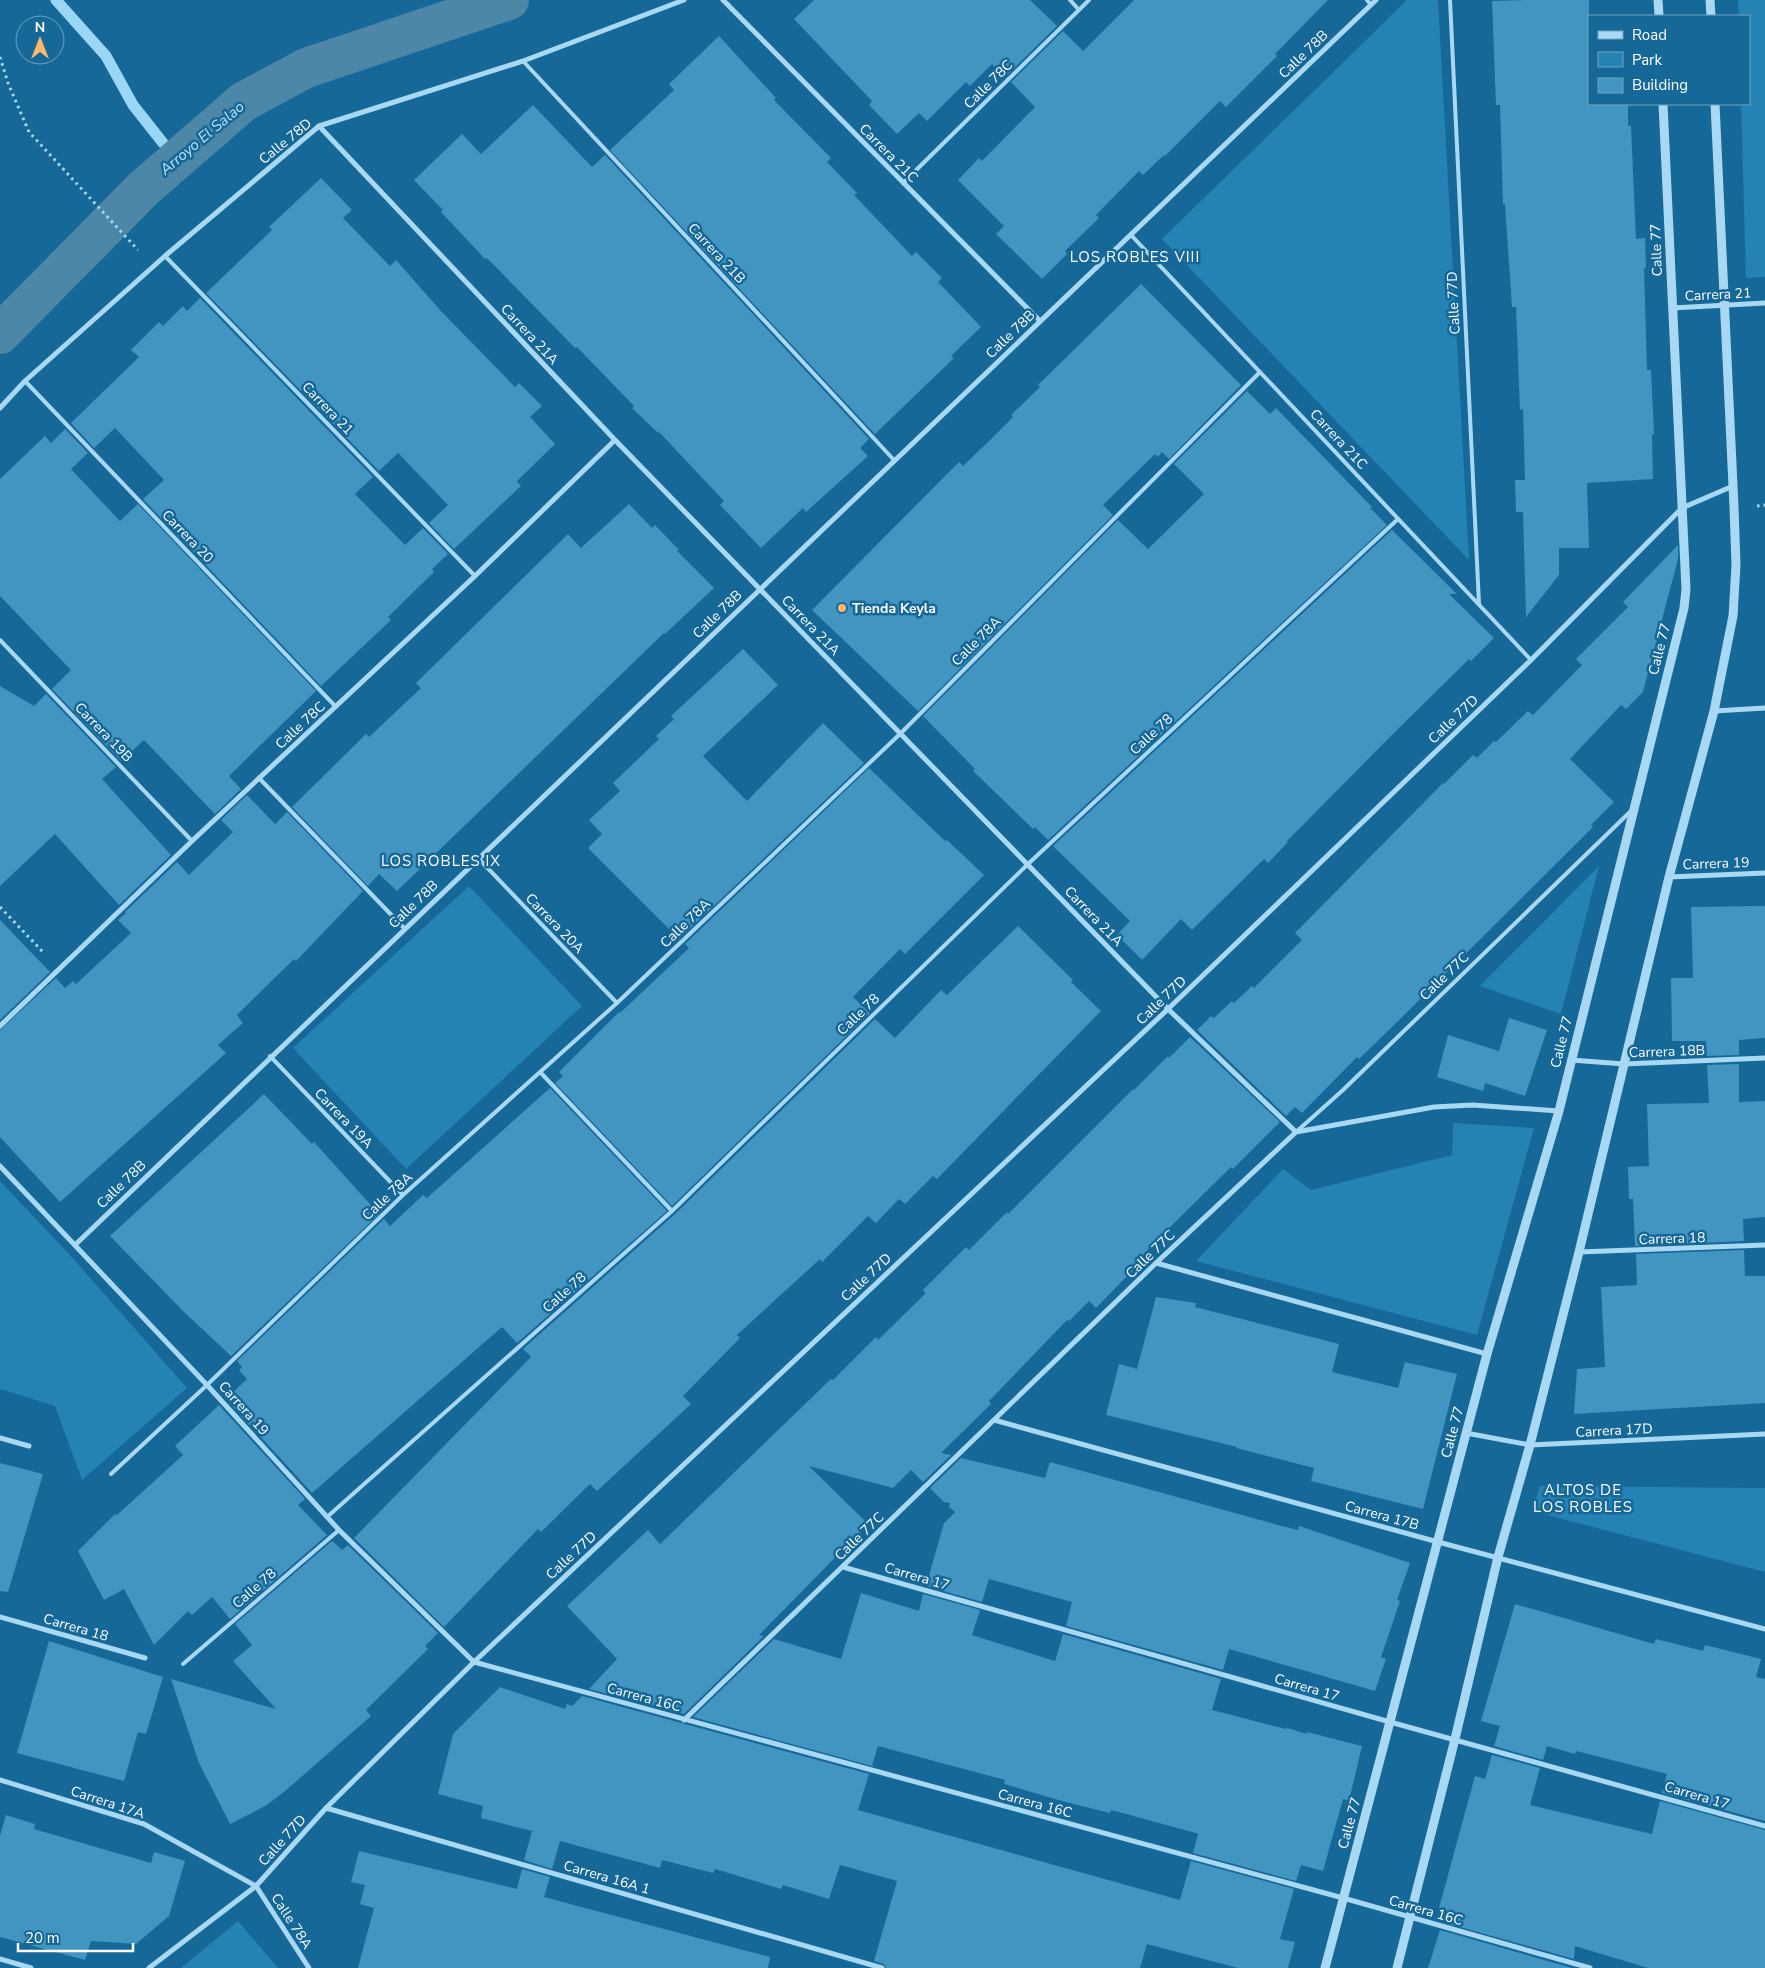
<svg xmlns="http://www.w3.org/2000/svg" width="1765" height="1968" viewBox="0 0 1765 1968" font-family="'Nunito Sans',sans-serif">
<rect width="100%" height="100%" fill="#156898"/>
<path fill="#2482b5" d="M1407,0H1438L1469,560L1162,239Z
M1738,0H1765V277L1746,278L1741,104H1749V16H1739Z
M1599,866L1561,1014L1480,986Z
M469,886L582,1006L406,1169L293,1048Z
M1453,1123L1534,1128L1477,1335L1196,1261L1283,1169L1311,1190L1452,1155Z
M0,1181L70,1255L187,1388L82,1480L55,1406L0,1389Z
M1540,1486L1765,1488V1572L1532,1511Z
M238,1921L278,1968H181Z"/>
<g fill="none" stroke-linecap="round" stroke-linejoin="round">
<path stroke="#9ad6f5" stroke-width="11" d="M56,0L106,56L133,105L163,143"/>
<path stroke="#4d87a8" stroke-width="40" d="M0,334L143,189L243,102L306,68L509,0"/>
</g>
<path fill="#4294c1" d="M814,0H1030L1057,26L1005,77L992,64L970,86L966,82L927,121L919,113L897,134L869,105L872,101L794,19Z
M1134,0H1328L1275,54L1277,56L1226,107L1220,101L1165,156L1164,155L1143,175L1139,171L1096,215L1099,218L1065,251L1067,254L1042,279L996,234L1004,226L958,180L979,158L982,161L1035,107L1011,82L1063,31L1083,51Z
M1527,0H1589V104H1628V126H1631L1636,239L1645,238L1646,268H1644L1647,370H1651L1654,434L1652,435L1653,479L1587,483L1589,548H1559V575L1526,617L1523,512H1516L1515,480H1525L1523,409L1520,410L1516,307H1512L1505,204H1503L1500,105H1496L1492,1Z
M719,36L776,98L774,100L831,158L827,162L857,193L854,195L912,256L916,252L942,278L938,282L981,327L951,356L954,358L875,434L610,150L674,90L669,84Z
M533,105L592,167L605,155L869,439L860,448L868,456L806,512L803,508L761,548L720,505L724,501L659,432L658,433L632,408L634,406L577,347L575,348L487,258L485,259L441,212L443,210L414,180L462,134L481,154Z
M321,178L352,210L343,218L390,266L396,260L441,311L515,387L519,383L542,406L530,417L555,444L517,481L521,486L454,549L429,523L448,505L398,453L379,471L206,293L272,230L269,227Z
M1141,284L1241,385L1169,459L1162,452L1158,457L1155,454L1103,505L1113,515L918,711L812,610L959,462L963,466L990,440L1013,417L1011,415L1040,387L1038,385Z
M200,298L373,477L355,494L405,545L423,528L448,554L432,569L434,572L388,617L391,620L321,686L143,499L164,480L115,428L94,448L71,423L139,357L131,350L159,322L163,326L183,306L187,311Z
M1247,391L1270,414L1276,408L1372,507L1370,508L1387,525L1048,840L1035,827L1033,829L1000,797L973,771L975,769L923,716L1118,520L1148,549L1204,494L1174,464Z
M65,429L88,453L71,469L120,521L138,504L316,691L229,776L241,789L215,814L144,740L121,761L52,689L71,670L0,596V479L45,436L51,443Z
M629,504L652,528L655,525L679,550L677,551L714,588L665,634L664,633L397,891L379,874L368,886L292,807L366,734L369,737L421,688L416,683L568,534L581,548Z
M1392,530L1457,594H1449L1494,638L1471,661L1469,659L1393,734L1287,841L1288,842L1268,863L1264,859L1192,930L1181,919L1142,960L1117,935L1130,921L1053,846Z
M1678,545V559L1643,692L1626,709L1621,705L1570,759L1614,802L1591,825L1593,827L1392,1027L1359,1059L1357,1057L1302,1113L1295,1107L1286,1116L1197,1030L1211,1016L1214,1018L1232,1001L1234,1003L1252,986L1254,988L1302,940L1295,933L1443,783L1444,784L1473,755L1477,758L1494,741L1496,742L1528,711L1533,715L1582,665L1576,659L1628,607L1623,602Z
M743,649L778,685L703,756L747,801L823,723L864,763L679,939L588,848L602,834L589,820L620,791L613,783L659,739L656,736L674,719L671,716Z
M0,686L34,706L46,694L116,767L102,779L171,855L119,905L55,834L0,886Z
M869,768L945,841L947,840L984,875L905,954L900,949L853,997L870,1013L672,1206L555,1083L563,1076L559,1072L619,1012L620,1013L689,948L685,944Z
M247,795L275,824L287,812L363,891L296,961L294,959L237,1015L243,1023L218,1045L226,1053L60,1202L0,1137V1030L56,978L65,988L73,981L76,984L131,933L118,920L126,913L125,912L177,862L189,875L233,832L221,820Z
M1765,906V1038L1739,1040V1055L1707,1056L1706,1041H1672L1671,978H1693L1691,907Z
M0,920L50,972L0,1020Z
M1018,926L1073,980L1071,982L1101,1011L937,1179L933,1176L905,1204L899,1199L876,1223L868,1216L822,1262L820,1259L737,1335L740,1338L683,1396L691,1404L597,1491L590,1484L541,1532L538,1529L444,1627L354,1538L531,1357L523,1349L675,1214L875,1019L895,1038L941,990L947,995Z
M1509,1018L1547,1030L1525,1096L1485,1083L1483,1091L1437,1077L1448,1035L1499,1051Z
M1190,1037L1280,1122L1233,1169L1231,1167L1161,1236L1132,1266L1134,1269L1096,1308L1089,1301L1069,1321L1067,1320L989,1401L991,1404L941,1453L951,1455L923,1482L911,1470L893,1488L809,1466L868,1524L759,1635L764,1636L684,1714L589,1689L617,1659L567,1606L648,1530L660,1544L831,1379L833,1380L876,1337L878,1340L926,1293L923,1290L966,1247L969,1250L1007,1212L1008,1214L1133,1089L1134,1090L1168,1056L1169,1058Z
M1739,1064V1102L1765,1101V1217L1743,1219L1744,1241L1635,1246L1633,1199H1629L1628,1167L1649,1166L1647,1104L1709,1103L1707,1065Z
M550,1088L667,1211L517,1343L502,1327L312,1493L226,1399L247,1379L239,1370L242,1367L237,1361L384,1219L390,1226L423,1195L427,1198Z
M264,1094L312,1144L314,1142L379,1214L231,1356L183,1311L110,1236Z
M1744,1250L1745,1276H1765V1403L1574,1414L1577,1369L1605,1367L1601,1287L1637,1285L1636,1254Z
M1156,1297L1196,1303L1195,1307L1339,1344L1332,1372L1398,1388L1405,1362L1457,1374L1423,1509L1311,1481L1314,1468L1236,1448L1237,1447L1106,1415L1119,1364L1137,1369Z
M219,1405L305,1499L298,1505L327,1535L230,1619L212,1597L192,1615L188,1611L154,1645L124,1589L104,1600L78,1551L115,1514L117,1515L183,1455L175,1446Z
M961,1458L1045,1478L1050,1462L1278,1525L1298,1530L1299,1526L1410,1563L1397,1600L1400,1601L1381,1657L1386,1659L1375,1691L1229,1649L1223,1670L1066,1626L1072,1602L989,1579L982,1602L926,1586L944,1523L955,1512L949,1507L950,1503L944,1502L930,1488Z
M0,1463L43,1474L8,1592L0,1591Z
M332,1541L342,1550L348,1545L438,1633L425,1646L428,1649L366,1710L371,1716L284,1792L265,1806L230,1824L199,1763L171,1679L276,1709L233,1661L252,1645L235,1624Z
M861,1593L919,1611L923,1594L980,1610L972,1635L1055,1661L1063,1634L1221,1679L1212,1710L1286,1729L1287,1728L1307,1734V1732L1362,1746L1349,1801L1343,1799L1323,1871L1301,1865L1296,1881L1193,1853L1198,1834L1196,1833L1111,1810L1110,1813L1062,1801L1004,1784L1005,1780L878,1746L872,1766L693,1717L774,1639L841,1659Z
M1515,1604L1654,1644L1656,1639L1703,1651L1705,1645L1761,1659L1756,1677L1765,1679V1821L1662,1793L1667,1774L1576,1751L1575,1754L1547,1746L1543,1760L1494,1746L1500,1726L1481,1721Z
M49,1641L163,1677L146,1734L138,1732L124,1781L17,1753Z
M500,1687L565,1709L567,1704L572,1706L582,1696L869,1774L858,1810L1180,1900L1191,1861L1294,1889L1280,1939L1295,1942L1288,1968H1238L1147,1944L1140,1968H886L884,1964L874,1961L897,1881L840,1865L829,1899L783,1885L781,1889L715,1869L713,1873L662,1860L660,1868L560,1841L552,1869L524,1860L532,1831L481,1818L483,1806L438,1794L453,1734Z
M1492,1755L1540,1768L1530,1805L1652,1834L1660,1801L1765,1830V1968H1648L1575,1946L1574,1959L1442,1922L1446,1909L1439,1908L1475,1776L1485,1779Z
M6,1815L35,1824L34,1829L151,1863L154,1852L185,1861L169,1916L136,1944L91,1941L85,1960L0,1937V1836Z
M359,1851L517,1889L522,1869L550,1877L544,1897L770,1957L768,1968H358L374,1908L360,1904L365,1885L351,1882Z
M1440,1930L1572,1968H1428Z"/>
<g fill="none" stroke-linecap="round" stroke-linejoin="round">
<path stroke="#a8d8f2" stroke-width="3" stroke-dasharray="2.5 4" stroke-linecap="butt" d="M0,57L8,83L29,132L138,250
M1757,506L1765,505
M0,907L43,952"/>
<path stroke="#a8d8f2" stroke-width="4" d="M1070,0L1079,10
M1367,0L1371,5
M1450,0L1479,604
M523,61L894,460
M903,183L1089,0
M1131,235L1531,660
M165,256L475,576
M25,381L336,707
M0,640L192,841
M259,778L404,928
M478,858L617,1003
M270,1056L403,1195
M541,1073L672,1211
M1296,1132L1343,1090L1632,810
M111,1474L207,1385L403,1195L617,1003L901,733L1260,372
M327,1517L672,1211L1028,864L1398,519
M183,1664L339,1530"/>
<path stroke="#a8d8f2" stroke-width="5" d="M723,0L1040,321
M319,126L615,440L1168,1009L1296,1132
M1672,308L1765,303
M0,408L25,381L165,256L319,126L523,61L684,0
M1714,711L1765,708
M1669,877L1765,873
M0,1026L192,841L475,576L615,440
M1571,1060L1624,1064L1765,1058
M1296,1132L1434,1107L1472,1105L1559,1111
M0,1166L207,1385L339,1530L474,1662L1343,1898L1590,1968
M75,1245L1376,0
M1579,1252L1765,1245
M1156,1263L1487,1354
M994,1420L1438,1542L1765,1629
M1466,1433L1530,1445L1765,1434
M0,1438L29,1446
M843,1567L1390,1722L1765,1826
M0,1617L145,1658
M684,1720L1156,1263L1296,1132
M0,1780L144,1824L256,1886L309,1968
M326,1808L882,1968
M0,1959L31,1968
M149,1968L256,1886L326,1808L474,1662L1168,1009L1531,660L1682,508L1733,486"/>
<path stroke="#a8d8f2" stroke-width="9" d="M1658,0L1659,16
M1710,0L1711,16
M1325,1968L1487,1354L1559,1111L1684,608L1686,589L1663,104
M1397,1968L1455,1739L1498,1557L1530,1445L1579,1252L1669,877L1714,711L1733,616L1736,565L1734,507L1715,104"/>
</g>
<circle fill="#ffb669" stroke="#156898" stroke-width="2" cx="842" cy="608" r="5"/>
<g text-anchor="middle" stroke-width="5" stroke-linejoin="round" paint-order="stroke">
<g font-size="14" fill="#fff" stroke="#156898">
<text transform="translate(1303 54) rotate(-44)" y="5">Calle 78B</text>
<text transform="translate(988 84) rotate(-45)" y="5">Calle 78C</text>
<text transform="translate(285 141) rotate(-39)" y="5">Calle 78D</text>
<text transform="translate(889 153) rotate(45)" y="5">Carrera 21C</text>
<text transform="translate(1656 250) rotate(-92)" y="5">Calle 77</text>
<text transform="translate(717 253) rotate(47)" y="5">Carrera 21B</text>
<text transform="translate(1718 294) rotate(-3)" y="5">Carrera 21</text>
<text transform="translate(1453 303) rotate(-93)" y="5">Calle 77D</text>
<text transform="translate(530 334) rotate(47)" y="5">Carrera 21A</text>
<text transform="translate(1010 334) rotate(-44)" y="5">Calle 78B</text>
<text transform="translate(328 408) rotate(46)" y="5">Carrera 21</text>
<text transform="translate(1339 439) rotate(47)" y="5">Carrera 21C</text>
<text transform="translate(188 536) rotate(46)" y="5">Carrera 20</text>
<text transform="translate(717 614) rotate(-44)" y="5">Calle 78B</text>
<text transform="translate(811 625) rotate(46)" y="5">Carrera 21A</text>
<text transform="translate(976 641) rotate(-45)" y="5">Calle 78A</text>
<text transform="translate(1659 649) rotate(-76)" y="5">Calle 77</text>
<text transform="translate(1453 719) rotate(-44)" y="5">Calle 77D</text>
<text transform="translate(300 725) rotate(-43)" y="5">Calle 78C</text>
<text transform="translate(104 732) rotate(46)" y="5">Carrera 19B</text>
<text transform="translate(1151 734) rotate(-43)" y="5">Calle 78</text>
<text transform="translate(1716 863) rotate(-2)" y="5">Carrera 19</text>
<text transform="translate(413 904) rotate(-44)" y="5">Calle 78B</text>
<text transform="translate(1094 916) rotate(46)" y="5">Carrera 21A</text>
<text transform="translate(555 923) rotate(46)" y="5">Carrera 20A</text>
<text transform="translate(685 923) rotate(-44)" y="5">Calle 78A</text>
<text transform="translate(1444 976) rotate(-44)" y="5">Calle 77C</text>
<text transform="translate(1161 1000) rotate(-44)" y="5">Calle 77D</text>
<text transform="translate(858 1014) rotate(-44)" y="5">Calle 78</text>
<text transform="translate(1561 1042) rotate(-76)" y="5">Calle 77</text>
<text transform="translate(1667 1051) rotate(-2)" y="5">Carrera 18B</text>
<text transform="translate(344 1118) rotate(46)" y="5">Carrera 19A</text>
<text transform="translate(121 1184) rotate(-44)" y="5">Calle 78B</text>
<text transform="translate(387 1196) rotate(-43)" y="5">Calle 78A</text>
<text transform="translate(1672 1238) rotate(-2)" y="5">Carrera 18</text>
<text transform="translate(1150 1254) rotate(-44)" y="5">Calle 77C</text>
<text transform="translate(866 1277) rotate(-43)" y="5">Calle 77D</text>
<text transform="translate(564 1292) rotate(-42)" y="5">Calle 78</text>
<text transform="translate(244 1408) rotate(48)" y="5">Carrera 19</text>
<text transform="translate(1614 1430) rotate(-3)" y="5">Carrera 17D</text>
<text transform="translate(1452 1432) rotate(-75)" y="5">Calle 77</text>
<text transform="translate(1382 1515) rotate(15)" y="5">Carrera 17B</text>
<text transform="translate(859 1536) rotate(-44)" y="5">Calle 77C</text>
<text transform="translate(571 1555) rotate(-43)" y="5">Calle 77D</text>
<text transform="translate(917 1576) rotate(16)" y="5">Carrera 17</text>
<text transform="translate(254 1588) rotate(-41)" y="5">Calle 78</text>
<text transform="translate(76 1627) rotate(16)" y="5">Carrera 18</text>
<text transform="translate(1307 1687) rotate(16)" y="5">Carrera 17</text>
<text transform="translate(644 1697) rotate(15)" y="5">Carrera 16C</text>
<text transform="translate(1697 1795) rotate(16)" y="5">Carrera 17</text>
<text transform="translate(108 1802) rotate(18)" y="5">Carrera 17A</text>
<text transform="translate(1035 1803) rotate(15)" y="5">Carrera 16C</text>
<text transform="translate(1349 1823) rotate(-75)" y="5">Calle 77</text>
<text transform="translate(282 1840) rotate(-48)" y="5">Calle 77D</text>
<text transform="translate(607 1877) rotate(16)" y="5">Carrera 16A 1</text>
<text transform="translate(1426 1910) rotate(16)" y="5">Carrera 16C</text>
<text transform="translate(292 1921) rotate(57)" y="5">Calle 78A</text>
</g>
<g font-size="14" font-weight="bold" fill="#fff" stroke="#156898" text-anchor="start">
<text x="852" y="613">Tienda Keyla</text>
</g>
<g font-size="15" font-style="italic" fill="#bce4fa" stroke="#156898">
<text transform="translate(202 138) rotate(-40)" y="5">Arroyo El Salao</text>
</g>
<g font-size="15" letter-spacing="1" fill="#fff" stroke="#156898">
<text x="1135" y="262">LOS ROBLES VIII</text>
<text x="441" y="866">LOS ROBLES IX</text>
<text x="1583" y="1495">ALTOS DE<tspan x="1583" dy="17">LOS ROBLES</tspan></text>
</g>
</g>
<rect x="1588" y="15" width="162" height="90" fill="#156898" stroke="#73a4c1"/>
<rect x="1598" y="31" width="25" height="8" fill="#a8d8f2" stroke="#73a4c1"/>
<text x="1632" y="40" font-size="15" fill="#ffffff">Road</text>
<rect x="1598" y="52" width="25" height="15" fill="#2482b5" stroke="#73a4c1"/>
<text x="1632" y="65" font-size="15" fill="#ffffff">Park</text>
<rect x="1598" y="78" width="25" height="15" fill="#4294c1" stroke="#73a4c1"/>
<text x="1632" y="90" font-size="15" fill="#ffffff">Building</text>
<g transform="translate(40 40)"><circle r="24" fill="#156898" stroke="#73a4c1"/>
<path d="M0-4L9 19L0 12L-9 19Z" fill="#ffb669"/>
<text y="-8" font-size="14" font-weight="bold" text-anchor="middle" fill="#ffffff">N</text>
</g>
<path d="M18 1943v8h115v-8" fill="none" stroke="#ffffff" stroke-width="2.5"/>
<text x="25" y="1943" font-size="15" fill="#ffffff" stroke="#156898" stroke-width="4" paint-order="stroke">20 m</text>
</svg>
